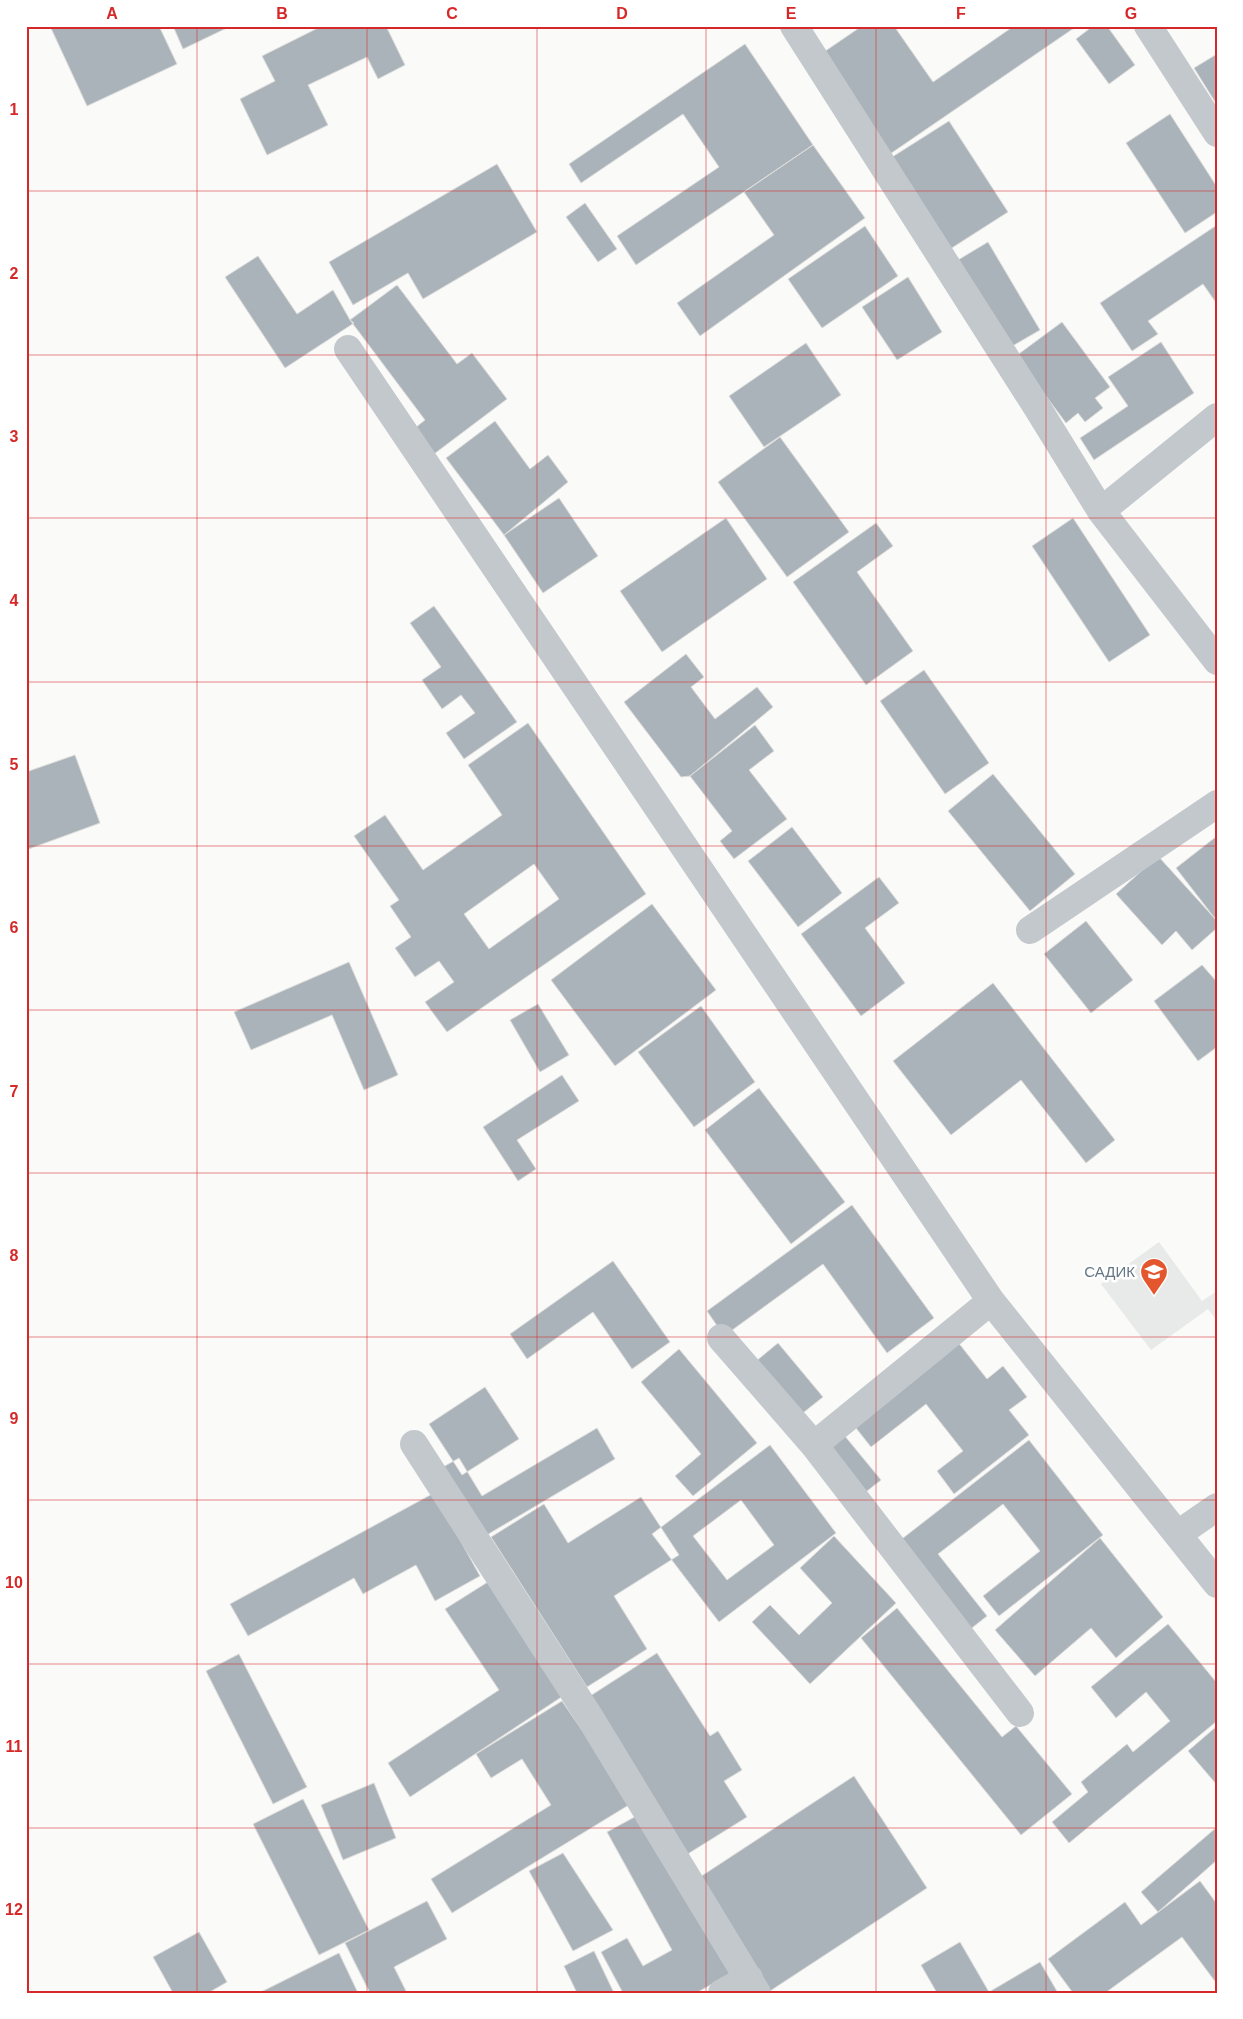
<svg xmlns="http://www.w3.org/2000/svg" width="1243" height="2019" viewBox="0 0 1243 2019" font-family="Helvetica,sans-serif">
<rect width="100%" height="100%" fill="#fafaf8"/>
<path fill="#e8e9e9" d="M1159,1242L1202,1301L1217,1291V1321L1208,1309L1151,1350L1101,1284Z"/>
<path fill="#aab3b9" stroke="#dcdcda" fill-rule="evenodd" d="M50,26H159L177,64L87,106Z
M173,26H231L183,49Z
M322,26H386L405,65L378,79L367,57L308,85L328,125L267,155L240,99L275,81L262,56Z
M862,26H894L933,82L1014,26H1077L890,154L821,54Z
M1093,26H1107L1135,65L1109,84L1076,39Z
M745,44L813,145L636,265L617,236L719,167L683,114L581,183L569,164Z
M1217,54V105L1194,68Z
M1170,114L1217,187V212L1185,233L1126,143Z
M949,121L1008,212L947,251L889,159Z
M813,145L865,218L700,336L677,303L774,235L744,192Z
M497,164L537,232L423,299L408,273L353,305L329,262Z
M585,203L617,249L598,262L566,217Z
M1217,225V304L1203,284L1148,321L1158,334L1132,351L1100,303Z
M865,226L898,276L822,328L788,279Z
M988,242L1040,330L1009,348L958,260Z
M258,256L297,314L333,290L350,320L354,323L285,368L225,277Z
M908,277L942,332L897,360L862,307Z
M397,285L457,364L472,353L507,399L434,454L415,428L425,420L350,320Z
M1062,322L1110,387L1095,398L1103,408L1085,422L1078,413L1066,423L1016,356Z
M1161,342L1194,393L1094,460L1080,438L1128,406L1108,377Z
M806,343L841,395L764,447L729,396Z
M495,421L530,469L548,455L568,482L504,535L446,458Z
M780,437L849,532L787,577L718,482Z
M559,498L598,556L543,593L504,535Z
M726,518L767,579L662,652L620,591Z
M1073,518L1150,635L1109,662L1032,546Z
M876,523L893,546L857,572L913,651L866,685L793,582Z
M434,606L517,722L464,759L446,733L475,713L461,695L442,709L422,680L441,667L410,623Z
M686,654L704,677L691,687L715,719L757,687L773,707L690,776L681,777L624,702Z
M924,670L989,763L945,794L880,701Z
M528,723L646,894L447,1032L425,1002L454,982L439,961L415,977L395,948L411,937L390,906L399,900L354,836L385,815L423,870L502,815L468,765ZM534,864L559,899L489,949L464,914Z
M755,725L774,751L749,770L787,819L734,859L720,841L732,831L690,776Z
M75,755L100,823L26,850V772Z
M993,774L1075,874L1030,911L948,811Z
M792,827L842,893L798,927L748,861Z
M1217,836V921L1176,868Z
M1158,856L1217,921V928L1192,950L1176,931L1162,945L1116,894Z
M879,877L899,903L865,928L905,983L861,1016L801,934Z
M652,904L716,990L615,1066L551,980Z
M1086,921L1133,980L1091,1013L1044,954Z
M349,962L398,1075L364,1090L332,1015L251,1050L234,1012Z
M1202,965L1217,982V1047L1198,1061L1154,1001Z
M993,983L1115,1140L1086,1163L1021,1080L951,1135L893,1061Z
M538,1004L569,1055L540,1072L510,1020Z
M701,1006L755,1082L694,1127L638,1052Z
M562,1075L579,1101L517,1140L536,1169L518,1181L483,1127Z
M759,1088L845,1202L791,1244L705,1130Z
M852,1205L934,1318L887,1353L823,1264L724,1336L707,1311Z
M613,1261L670,1342L632,1369L593,1312L527,1359L510,1334Z
M957,1341L987,1379L1003,1366L1027,1397L1009,1410L1029,1435L954,1494L937,1471L963,1451L926,1404L871,1447L852,1423Z
M778,1343L823,1397L799,1416L755,1362Z
M679,1349L757,1443L693,1496L675,1476L701,1454L641,1382Z
M485,1387L519,1439L462,1475L429,1424Z
M597,1428L615,1459L480,1539L438,1470L459,1458L482,1496Z
M844,1435L881,1480L862,1495L825,1450Z
M1029,1440L1103,1535L999,1616L983,1596L1040,1551L1003,1504L938,1554L987,1616L968,1631L898,1542Z
M770,1445L836,1533L719,1622L652,1534ZM741,1500L774,1545L727,1580L693,1536Z
M434,1493L480,1576L435,1601L416,1565L363,1594L354,1578L248,1636L230,1604Z
M641,1497L679,1555L614,1596L647,1649L587,1687L491,1537L544,1504L568,1543Z
M834,1536L896,1603L810,1684L752,1622L770,1605L799,1635L832,1603L800,1568Z
M1100,1538L1163,1617L1116,1658L1091,1628L1035,1676L995,1630Z
M491,1580L566,1694L410,1797L388,1763L499,1690L445,1609Z
M897,1608L1002,1737L1016,1726L1072,1794L1021,1835L861,1638Z
M1168,1624L1217,1683V1721L1069,1843L1052,1822L1088,1792L1081,1782L1127,1744L1133,1752L1170,1721L1146,1692L1116,1718L1091,1687Z
M657,1653L710,1736L718,1731L742,1770L724,1781L747,1817L686,1855L587,1698Z
M239,1654L307,1787L273,1804L206,1671Z
M562,1701L632,1803L452,1913L431,1879L551,1805L522,1759L491,1778L476,1754Z
M1217,1726V1785L1188,1751Z
M854,1776L927,1888L770,1991L697,1879Z
M374,1783L396,1838L343,1860L321,1805Z
M303,1799L369,1930L319,1955L253,1824Z
M642,1813L730,1974L696,1993H623L601,1952L627,1938L643,1966L672,1950L607,1832Z
M1217,1827V1860L1158,1912L1141,1892Z
M563,1853L613,1930L573,1951L529,1871Z
M1200,1881L1217,1904V1984L1182,1937L1105,1993H1073L1048,1959L1125,1902L1141,1925Z
M427,1901L447,1939L394,1967L407,1993H370L345,1943Z
M199,1932L227,1982L208,1993H173L153,1957Z
M960,1942L989,1992L1040,1962L1058,1993H937L921,1965Z
M594,1951L614,1993H577L564,1966Z
M339,1953L358,1993H259Z"/>
<g fill="none" stroke-linecap="round" stroke-linejoin="round">
<path stroke="#c3c8cc" stroke-width="28" d="M794,26L1035,404L1101,511L1217,661
M1148,26L1217,133
M348,349L991,1301L1217,1584
M1101,511L1217,417
M1030,930L1217,804
M721,1338L814,1445L1020,1713
M414,1444L589,1716L757,1993
M814,1445L991,1301
M1178,1534L1217,1507
M722,1993L749,1978"/>
</g>
<path fill="none" stroke="#d62828" stroke-width="1" stroke-opacity="0.55" d="M197,26V1993M367,26V1993M537,26V1993M706,26V1993M876,26V1993M1046,26V1993M26,191H1217M26,355H1217M26,518H1217M26,682H1217M26,846H1217M26,1010H1217M26,1173H1217M26,1337H1217M26,1500H1217M26,1664H1217M26,1828H1217"/>
<defs>
<symbol id="school-pin" viewBox="-11 -11 22 30"><path d="M0 17L-7.5 6A9.5 9.5 0 1 1 7.5 6Z" fill="#e4572e" stroke="#fff"/><path d="M0-5L7-2L0 1L-7-2ZM-4 1L0 2.5L4 1V4Q0 6-4 4Z" fill="#fff"/></symbol>
</defs>
<g fill-rule="evenodd">
<use href="#school-pin" x="1138" y="1256" width="32" height="43"/>
</g>
<g text-anchor="middle" stroke-width="5" stroke-linejoin="round" paint-order="stroke">
<g font-size="15" fill="#657683" stroke="#fff" text-anchor="end">
<text x="1135" y="1277">САДИК</text>
</g>
</g>
<rect width="1243" height="2019" fill="none" stroke="#ffffff" stroke-width="55"/>
<rect x="28" y="28" width="1188" height="1964" fill="none" stroke="#d62828" stroke-width="2"/>
<g font-size="16" text-anchor="middle" font-weight="bold" fill="#d62828">
<text x="112" y="19">A</text>
<text x="282" y="19">B</text>
<text x="452" y="19">C</text>
<text x="622" y="19">D</text>
<text x="791" y="19">E</text>
<text x="961" y="19">F</text>
<text x="1131" y="19">G</text>
<text x="14" y="115">1</text>
<text x="14" y="279">2</text>
<text x="14" y="442">3</text>
<text x="14" y="606">4</text>
<text x="14" y="770">5</text>
<text x="14" y="933">6</text>
<text x="14" y="1097">7</text>
<text x="14" y="1261">8</text>
<text x="14" y="1424">9</text>
<text x="14" y="1588">10</text>
<text x="14" y="1752">11</text>
<text x="14" y="1915">12</text>
</g>
</svg>
